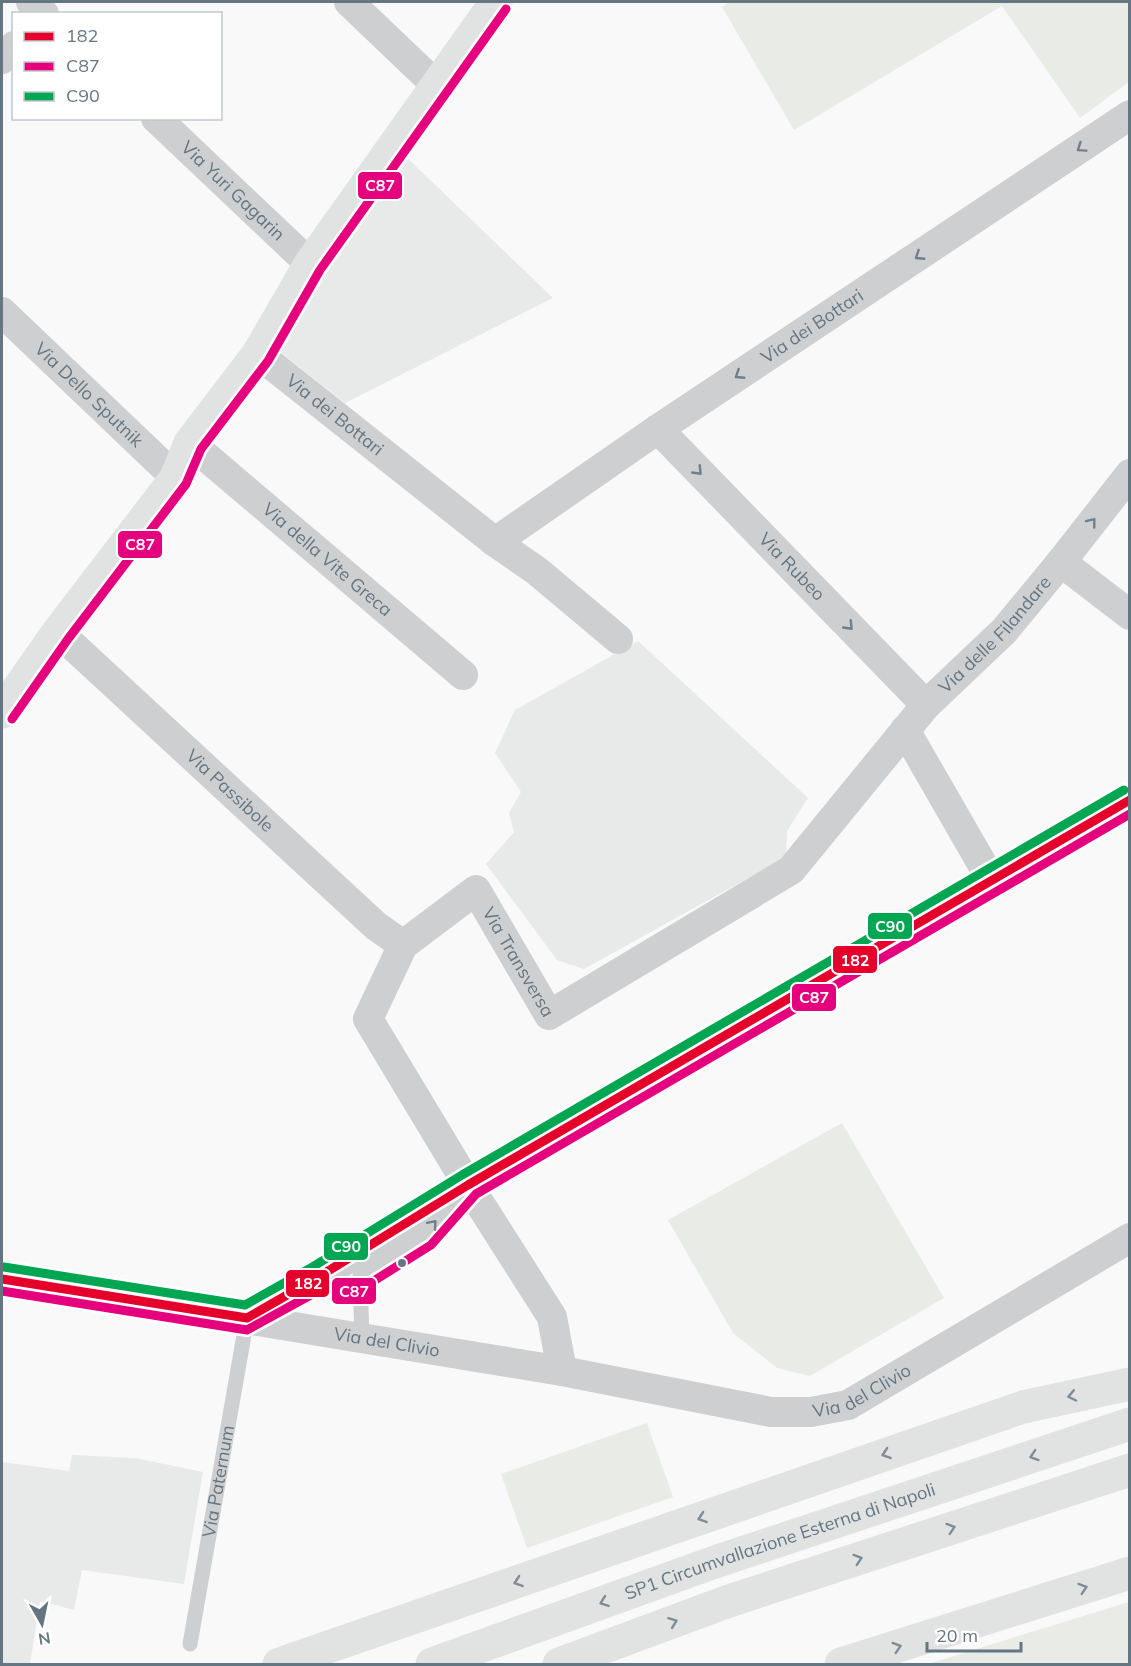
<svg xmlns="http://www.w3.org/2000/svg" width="1131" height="1666" viewBox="0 0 1131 1666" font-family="Mulish,sans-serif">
<rect width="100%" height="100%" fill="#f9f9f9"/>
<path fill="#e8e9e9" d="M403,154L553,298L345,403L277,349Z
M638,641L808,798L787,831L786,857L584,969L557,960L486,864L514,832L509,813L521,792L495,753L515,710Z
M72,1455L135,1458L203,1472L184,1584L82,1570L74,1610L40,1601L30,1664H2V1462L69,1471Z"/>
<path fill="#e8ebe6" d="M729,2H1129V82L1080,118L1002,6L794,130L722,7Z
M842,1123L944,1298L810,1376L777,1368L733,1333L668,1220Z
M647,1423L673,1497L527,1548L501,1474Z
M1129,1602V1664H928Z"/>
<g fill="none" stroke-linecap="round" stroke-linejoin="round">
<g stroke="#cecfd0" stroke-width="15">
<path d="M362,1338L360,1276L423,1236L446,1209"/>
<path id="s1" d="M190,1644L247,1318"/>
</g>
<g stroke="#cecfd0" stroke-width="30">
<path d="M31,2L44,14"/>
<path d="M349,2L436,85"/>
<path d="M2,59L14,46"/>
<path id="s2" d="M156,118L310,264"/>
<path id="s3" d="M2,312L176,478"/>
<path id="s4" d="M258,354L495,542L658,429L1130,115"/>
<path id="s5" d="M658,429L926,705"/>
<path id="s6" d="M190,443L463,675"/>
<path d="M495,542L537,571L618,639"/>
<path d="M1061,562L1130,615"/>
<path id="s7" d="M58,632L376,926L403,945"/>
<path d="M905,730L992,881"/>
<path id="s8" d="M2,1279L562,1371L771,1412H811L848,1405L1130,1238"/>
<path d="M247,1318L315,1279L468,1185L1130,800"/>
<path id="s9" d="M562,1371L552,1317L468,1185L368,1019L403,945L476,890L549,1015L791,870L926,705L1004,631L1061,562L1130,474"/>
</g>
<path stroke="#e1e2e2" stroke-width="33" d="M2,712L58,632L176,478L190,443L258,354L310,264L496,2"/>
<g stroke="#e1e2e2" stroke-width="33">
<path d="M279,1664L1023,1407L1130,1384"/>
<path id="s10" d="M432,1664L712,1563L1130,1424"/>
<path d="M559,1664L729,1601L1130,1470"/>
<path d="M841,1664L1130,1573"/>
</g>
<defs>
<path id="bus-1" d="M2,1279L247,1318L315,1279L468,1185L1130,800"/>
<path id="bus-2" d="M12,719L68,639L186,484L201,449L268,361L320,270L506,9
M2,1291L247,1330L318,1291H363L372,1282L431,1245L476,1194L1130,814"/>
<path id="bus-3" d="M4,1267L245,1305L309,1269L462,1175L1124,790"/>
</defs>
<use href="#bus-1" stroke="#fff" stroke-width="14"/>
<use href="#bus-2" stroke="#fff" stroke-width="14"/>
<use href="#bus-3" stroke="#fff" stroke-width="14"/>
<use href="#bus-1" stroke="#e4002b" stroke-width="9"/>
<use href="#bus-2" stroke="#e5007d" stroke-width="9"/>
<use href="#bus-3" stroke="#00a651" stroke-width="9"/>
</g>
<defs><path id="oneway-chevron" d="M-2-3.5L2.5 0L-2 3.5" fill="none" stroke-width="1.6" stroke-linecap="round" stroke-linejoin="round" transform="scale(1.5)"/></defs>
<g stroke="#707f8b">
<use href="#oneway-chevron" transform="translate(1081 148) rotate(146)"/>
<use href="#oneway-chevron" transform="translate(919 256) rotate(147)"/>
<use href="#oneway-chevron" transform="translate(739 375) rotate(147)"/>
<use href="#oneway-chevron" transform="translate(698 471) rotate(46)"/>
<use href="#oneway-chevron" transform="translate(1092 522) rotate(-52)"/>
<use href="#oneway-chevron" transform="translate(849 626) rotate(46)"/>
<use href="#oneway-chevron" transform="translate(433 1224) rotate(-49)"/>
</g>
<g stroke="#7e8c96">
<use href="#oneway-chevron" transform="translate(1072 1396) rotate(168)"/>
<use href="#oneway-chevron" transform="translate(886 1454) rotate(161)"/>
<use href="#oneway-chevron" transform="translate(1034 1456) rotate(162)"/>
<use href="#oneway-chevron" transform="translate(702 1518) rotate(161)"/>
<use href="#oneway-chevron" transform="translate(951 1528) rotate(-18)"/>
<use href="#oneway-chevron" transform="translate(858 1559) rotate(-18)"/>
<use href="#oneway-chevron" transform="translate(518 1582) rotate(161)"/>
<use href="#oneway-chevron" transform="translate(1083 1588) rotate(-18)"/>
<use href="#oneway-chevron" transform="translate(604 1602) rotate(160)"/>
<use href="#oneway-chevron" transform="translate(673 1622) rotate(-21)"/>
<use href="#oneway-chevron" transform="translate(897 1647) rotate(-18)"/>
</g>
<circle fill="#657683" stroke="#fff" stroke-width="2" cx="402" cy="1263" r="5"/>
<g text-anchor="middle" stroke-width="6" stroke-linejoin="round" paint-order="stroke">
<g font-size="18" fill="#657683" stroke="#fff">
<text dy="6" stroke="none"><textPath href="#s2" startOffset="106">Via Yuri Gagarin</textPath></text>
<text dy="6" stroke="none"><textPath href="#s4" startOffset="686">Via dei Bottari</textPath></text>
<text dy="6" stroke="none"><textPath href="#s3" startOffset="120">Via Dello Sputnik</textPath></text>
<text dy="6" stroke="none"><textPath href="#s4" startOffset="98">Via dei Bottari</textPath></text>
<text dy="6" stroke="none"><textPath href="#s6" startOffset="180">Via della Vite Greca</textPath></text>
<text dy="6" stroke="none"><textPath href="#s5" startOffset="192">Via Rubeo</textPath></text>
<text dy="6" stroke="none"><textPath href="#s9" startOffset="1317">Via delle Filandare</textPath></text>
<text dy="6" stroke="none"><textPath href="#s7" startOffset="234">Via Passibole</textPath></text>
<text dy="6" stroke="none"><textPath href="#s9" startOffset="662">Via Transversa</textPath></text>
<text dy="6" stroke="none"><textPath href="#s8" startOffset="390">Via del Clivio</textPath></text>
<text dy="6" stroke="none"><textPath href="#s8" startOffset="876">Via del Clivio</textPath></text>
<text dy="6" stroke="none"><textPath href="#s1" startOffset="165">Via Paternum</textPath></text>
<text dy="6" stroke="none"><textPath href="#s10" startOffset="369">SP1 Circumvallazione Esterna di Napoli</textPath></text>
</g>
</g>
<g stroke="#fff" stroke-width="2">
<rect x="357" y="171" width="46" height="29" rx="6" fill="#e5007d"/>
<rect x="117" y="530" width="46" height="29" rx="6" fill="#e5007d"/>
<rect x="867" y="912" width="46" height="28" rx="6" fill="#00a651"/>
<rect x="832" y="945" width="46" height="29" rx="6" fill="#e4002b"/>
<rect x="791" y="983" width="46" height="29" rx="6" fill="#e5007d"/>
<rect x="323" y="1232" width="46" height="29" rx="6" fill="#00a651"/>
<rect x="285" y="1269" width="45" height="29" rx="6" fill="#e4002b"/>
<rect x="331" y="1277" width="46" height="28" rx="6" fill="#e5007d"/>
</g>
<g font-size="16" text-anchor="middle" font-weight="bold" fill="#fff">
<text x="380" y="191">C87</text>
<text x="140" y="550">C87</text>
<text x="890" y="932">C90</text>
<text x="855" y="966">182</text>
<text x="814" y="1003">C87</text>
<text x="346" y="1252">C90</text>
<text x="308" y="1289">182</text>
<text x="354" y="1297">C87</text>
</g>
<rect width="1131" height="1666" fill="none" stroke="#657683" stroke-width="6"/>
<rect x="12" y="12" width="210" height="108" fill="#ffffff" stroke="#c1c8cd" stroke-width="1.5"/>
<rect x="24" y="32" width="30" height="9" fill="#e4002b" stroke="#c1c8cd" stroke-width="1.5"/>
<text x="66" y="42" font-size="18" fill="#657683">182</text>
<rect x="24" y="62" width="30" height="9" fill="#e5007d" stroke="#c1c8cd" stroke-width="1.5"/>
<text x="66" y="72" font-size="18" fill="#657683">C87</text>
<rect x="24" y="92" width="30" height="9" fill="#00a651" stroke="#c1c8cd" stroke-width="1.5"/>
<text x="66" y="102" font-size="18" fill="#657683">C90</text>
<g transform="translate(42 1624) rotate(171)" stroke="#ffffff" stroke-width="4.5" paint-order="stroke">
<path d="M0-4.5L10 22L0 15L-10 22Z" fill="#657683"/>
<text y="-9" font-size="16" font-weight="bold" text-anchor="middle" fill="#657683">N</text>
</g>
<path d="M927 1642v9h94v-9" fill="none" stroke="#657683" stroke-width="3"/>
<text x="936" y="1642" font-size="18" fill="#657683" stroke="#ffffff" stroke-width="4.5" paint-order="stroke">20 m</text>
</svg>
